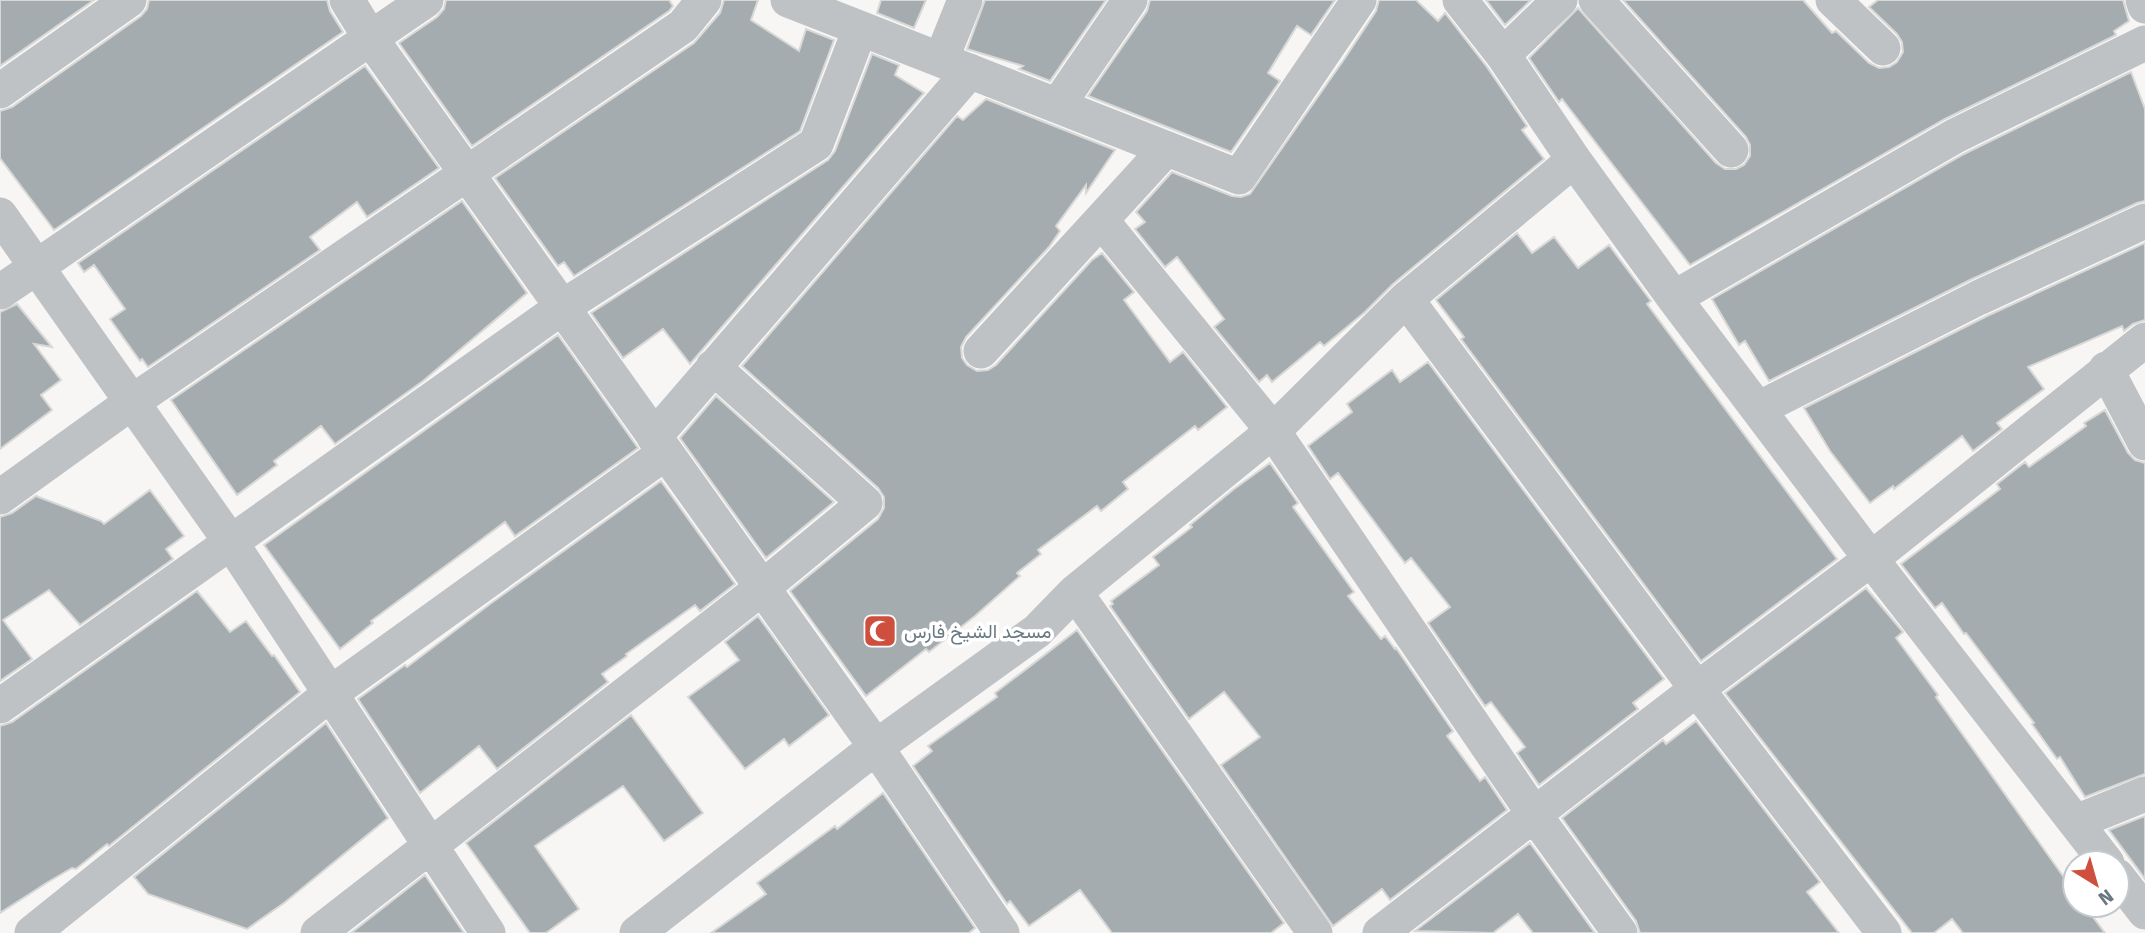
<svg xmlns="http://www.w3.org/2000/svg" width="2145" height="933" viewBox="0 0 2145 933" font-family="'Fira Sans',Vazirmatn,sans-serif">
<rect width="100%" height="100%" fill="#f7f6f4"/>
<path fill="#a4acb0" stroke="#d8d8d6" stroke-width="2" d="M0,0H94L0,66Z
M149,0H327L330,11L343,32L54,230L0,158V111L12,107L141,16L147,9Z
M446,0H669L673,6L669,11L472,146L399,43L437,17L444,9Z
M724,0H758L751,20L799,51L806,29L834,40L800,131L574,276L564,262L558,266L495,178L694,43L720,13Z
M881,0H926L914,28L877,13Z
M985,0H1106L1050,81L1019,69L1023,66L967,49Z
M1150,0H1335L1311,35L1297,26L1268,73L1280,81L1231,152L1088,96L1147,11Z
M1379,0H1416L1438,21L1445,13L1487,67L1527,126L1522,130L1544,159L1393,284L1365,312L1324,346L1320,342L1272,382L1267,375L1259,382L1214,327L1224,319L1177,257L1165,267L1135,229L1145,222L1136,212L1172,172L1232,196L1241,197L1250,194L1345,58L1376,11Z
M1486,0H1531L1505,25Z
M1623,0H1803L1832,33L1836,31L1869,63L1879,68L1889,67L1897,62L1903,52L1902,42L1897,34L1869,7L1878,0H2123L2129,21L2114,31L2116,35L1945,119L1690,265L1562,99L1559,102L1529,58L1578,8L1716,163L1725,169H1736L1744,165L1750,156V145L1746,137Z
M872,54L899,65L895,75L924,93L690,364L663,329L623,358L591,313L828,160L835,151Z
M365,66L439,168L367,217L357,202L310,237L320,250L148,367L142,359L140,361L110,319L125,309L94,265L84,272L78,263Z
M2131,72L2145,109V201L2137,203L1970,280L1769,381L1745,341L1739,345L1712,299L1964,154Z
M986,99L1115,150L1086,193V185L1056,226L1060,231L1049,247L966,337L961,347L962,358L967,365L977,371L988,370L996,365L1092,260L1102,253L1134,292L1124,300L1170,362L1183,352L1227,407L1198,430L1195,426L1123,482L1128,489L1101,511L1097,506L1038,550L1041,554L1017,573L1020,576L975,616L929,652L926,649L866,696L790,591L878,519L884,508V497L878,488L742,366L957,116L963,120Z
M462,201L527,293L423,381L335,444L321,426L274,461L277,465L237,495L171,400Z
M1517,233L1532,253L1554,237L1578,268L1609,245L1651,301L1647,304L1837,559L1701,661L1461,339L1464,337L1436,300Z
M2145,243V320L2133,324L2124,331L2122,326L2028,367L2044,389L1997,423L2002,429L1973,451L1962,436L1894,489L1893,486L1870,503L1830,451L1804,408L1987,316Z
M17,304L52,347L34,344L61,380L41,395L52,410L0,449V312Z
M558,335L638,448L515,536L505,522L371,621L373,623L340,649L264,545Z
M1428,362L1664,679L1633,703L1638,709L1539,785L1517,753L1525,747L1491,702L1485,706L1428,623L1450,607L1411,558L1405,563L1338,473L1330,479L1308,446L1352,412L1347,404L1392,370L1400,382Z
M716,396L834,502L766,558L680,438Z
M2105,410L2128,453L2135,460L2145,463V774L2085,797L2060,757L2057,759L2032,724L2034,723L1966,633L1964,634L1942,603L1935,608L1901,564L2000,489L1997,484L2025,462L2029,467L2086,426L2084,423Z
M1270,463L1298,503L1293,507L1354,592L1348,596L1381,639L1385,636L1395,649L1396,648L1453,731L1447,736L1480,781L1485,777L1507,810L1390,900L1382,889L1333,926L1221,765L1260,737L1224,692L1189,719L1110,606L1113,604L1111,601L1159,565L1153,557L1192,527L1190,525L1234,489Z
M661,481L735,584L700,611L695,605L626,654L627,656L602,674L608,682L497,769L479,746L420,793L358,699L405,665L407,667L490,604Z
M150,490L184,536L166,549L173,559L80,625L49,590L3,620L32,659L0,681V517L12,513L36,496L101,521L104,524Z
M1866,588L1903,632L1896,638L1938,695L1936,697L2075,893V905H2084L2105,933H1963L1952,919L1934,933H1912L1725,693Z
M197,591L230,632L246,621L272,656L274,655L300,692L109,846L107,844L76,869L72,868L48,882L0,913V726L12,722Z
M758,616L829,715L789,746L784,739L745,769L688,697L739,660L725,642Z
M1077,630L1284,923L1271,933H1112L1080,890L1029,926L1010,901L1007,904L913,766L932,751L928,746L997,697L995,693Z
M631,715L703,813L664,841L623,786L580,815L535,846L579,909L546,933H530L466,843Z
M1696,721L1820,882L1807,892L1839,933H1640L1636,921L1562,818L1663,740L1666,744Z
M326,723L388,818L284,903L247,929L148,894L134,877Z
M883,793L975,928L969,933H711L766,894L757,883L835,826L837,829Z
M2145,816V879L2109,830Z
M1530,843L1595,933H1533L1518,914L1493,933L1415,931Z
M425,875L464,933H351Z"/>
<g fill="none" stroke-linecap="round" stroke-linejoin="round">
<path stroke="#bec2c5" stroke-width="35" d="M347,0L371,39L876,747L1002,933
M788,0L1239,177L1359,0
M1460,0L1503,55L1574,160L1674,298L1871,559L2107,863
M1596,0L1731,150
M1833,0L1883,48
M2143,0L2145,6
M1503,55L1560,0
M941,60L965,0
M0,91L129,0
M1058,105L1130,0
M1166,149L1101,220L1273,431L1534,814L1620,933
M0,215L230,541L488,933
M0,292L426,0
M1674,298L1955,136L2145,43
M1406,299L1697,689L1884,933
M981,351L1101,220
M2106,369L2145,443
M1758,409L1978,298L2145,221
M654,437L970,71
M0,497L132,402L683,26L704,0
M1075,592L1315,933
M0,706L561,308L816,144L860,29
M2076,822L2145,794
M2117,876L2145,912
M32,933L331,693L665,453
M318,933L762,588L865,503L713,367
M637,933L876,747L1037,631L1075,592L1273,431L1406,299L1574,160
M1380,933L1697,689L1871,559L2145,340"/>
</g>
<defs>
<symbol id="mosque-square" viewBox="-11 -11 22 22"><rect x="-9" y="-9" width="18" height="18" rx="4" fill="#ce4f3d" stroke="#fff"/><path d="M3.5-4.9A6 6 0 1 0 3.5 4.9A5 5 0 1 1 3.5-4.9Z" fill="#fff"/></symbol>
</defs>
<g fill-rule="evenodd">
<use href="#mosque-square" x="861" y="612" width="38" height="38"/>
</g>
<g text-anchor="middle" stroke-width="7" stroke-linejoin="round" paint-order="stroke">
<g font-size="19" fill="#697981" stroke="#fff" text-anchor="start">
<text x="904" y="638">مسجد الشيخ فارس</text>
</g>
</g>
<g transform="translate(2096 884) rotate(143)"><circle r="33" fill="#ffffff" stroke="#c3c9cd" stroke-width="2"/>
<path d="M0-5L12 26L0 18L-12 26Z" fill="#ce4f3d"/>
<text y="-10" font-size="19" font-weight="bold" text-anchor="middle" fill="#697981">N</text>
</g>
</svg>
